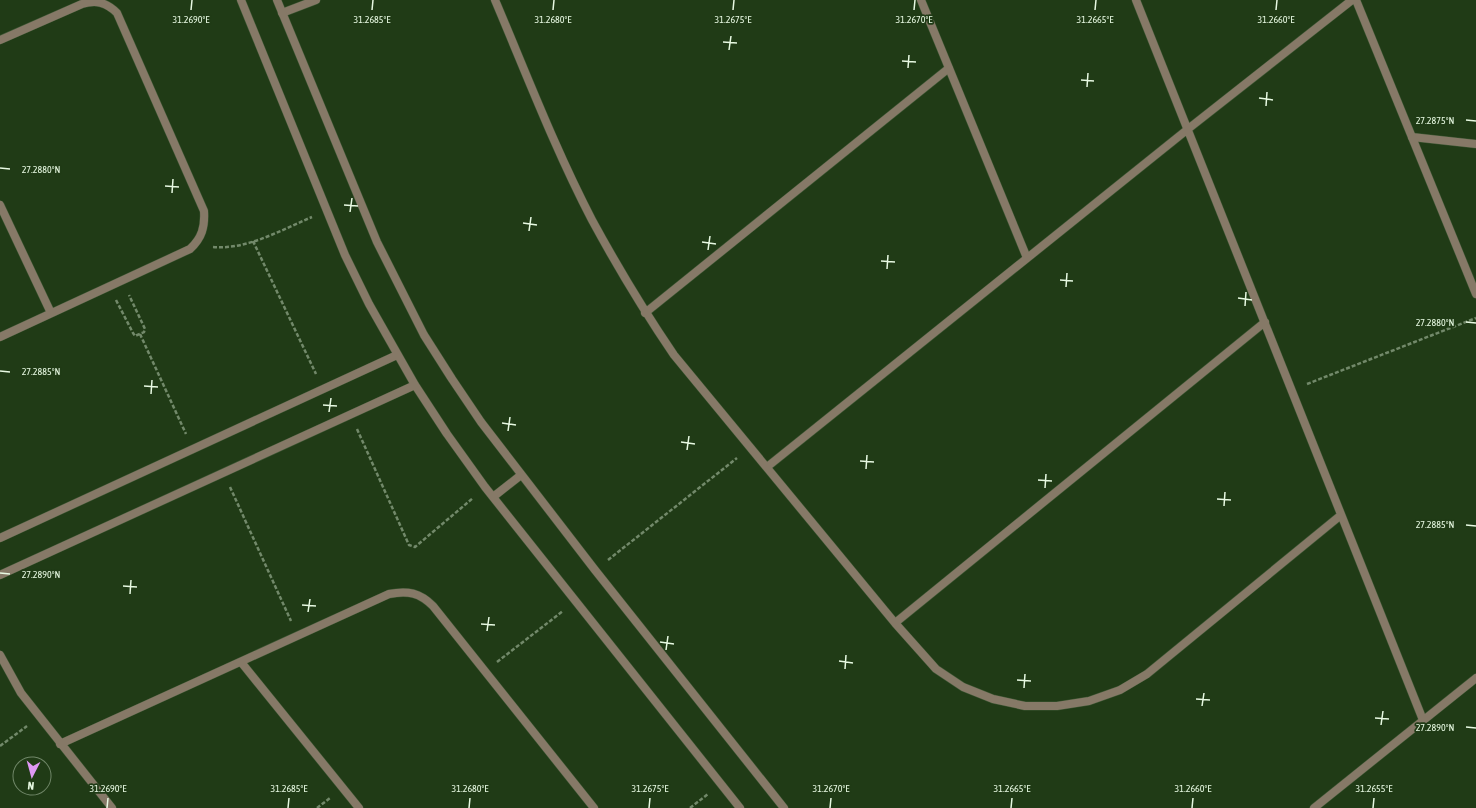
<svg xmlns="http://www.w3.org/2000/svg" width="1476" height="808" viewBox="0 0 1476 808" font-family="'Asap Condensed',sans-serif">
<rect width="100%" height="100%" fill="#203b16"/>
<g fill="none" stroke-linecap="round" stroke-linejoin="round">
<defs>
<path id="service" d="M1412,137L1476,144"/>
<path id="minor" d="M495,0C526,73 555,149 592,220C617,266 644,311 674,355L895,623L936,669L963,687L993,699L1025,706H1057L1089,701L1120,690L1147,674L1341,515
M921,0L1027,258
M1136,0L1423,720
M1356,0L1476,294
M282,13L316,0
M0,40L82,4C96,0 106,2 117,13L204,211C205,227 202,238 190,249L0,337
M0,205L51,313
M645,313L949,68
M767,467L1188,129L1352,0
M895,623L1265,322
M0,655L21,693L112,808
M241,662L359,808
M60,744L389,594C408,590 420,593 433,606L594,808
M1314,808L1476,678"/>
<path id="tertiary" d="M241,0L345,255L369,304L415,385L447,434L485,487L740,808
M277,0L377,242L424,335L452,379L481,422L595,570L784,808
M493,497L521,475
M0,538L397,355
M0,575L415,385"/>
</defs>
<use href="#service" stroke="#3c5633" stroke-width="9"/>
<use href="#minor" stroke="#3c5633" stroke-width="9"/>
<use href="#tertiary" stroke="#3c5633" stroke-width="9"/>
<path stroke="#72896a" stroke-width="2.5" stroke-dasharray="4 2" stroke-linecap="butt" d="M253,241L316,374
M213,247C247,250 281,230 312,217
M116,300L133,333L135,336L144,332L145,329L129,295
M140,334L186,434
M1307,384L1476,318
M357,429L409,545L415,547L473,498
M230,487L291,621
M608,560L737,458
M497,662L563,611
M0,746L27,726
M317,808L330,798
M690,808L708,794"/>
<use href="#service" stroke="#867967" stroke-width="8"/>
<use href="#minor" stroke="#867967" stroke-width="8"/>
<use href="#tertiary" stroke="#867967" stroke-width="8"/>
</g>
<path fill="none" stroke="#e7f9e2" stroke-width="1.5" d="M191,10L192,0M372,10L373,0M553,10L554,0M733,10L734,0M914,10L915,0M1095,10L1096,0M1276,10L1277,0M723,42L737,43M729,50L731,36M902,61L916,62M908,68L909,55M1081,80L1094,81M1087,87L1088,73M1259,98L1273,100M1266,106L1267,92M1466,120L1476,121M0,168L10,169M165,186L179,187M172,193L173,179M344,205L358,206M350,212L352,198M523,223L537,225M529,231L531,217M702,242L716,244M708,250L710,236M881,261L895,262M887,269L888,255M1060,280L1073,281M1066,287L1067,273M1238,298L1252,300M1245,306L1246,292M1466,322L1476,323M0,371L10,372M144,386L158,387M151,394L152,380M323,405L337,406M329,412L331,398M502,423L516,425M508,431L510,417M681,442L695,444M687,450L689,436M860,461L874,462M866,469L867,455M1038,480L1052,481M1045,488L1046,474M1217,499L1231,500M1224,506L1225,492M1466,525L1476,526M0,573L10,574M123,586L137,587M130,594L131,580M302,605L316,606M308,612L310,599M481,624L495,625M487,631L489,617M660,642L674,644M666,650L668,636M839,661L853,663M845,669L846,655M1017,680L1031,681M1024,688L1025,674M1196,699L1210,700M1202,706L1204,693M1375,718L1389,719M1381,725L1383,711M1466,727L1476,728M107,808L108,798M288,808L289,798M469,808L470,798M649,808L650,798M830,808L831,798M1011,808L1012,798M1192,808L1193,798M1373,808L1374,798"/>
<g font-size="10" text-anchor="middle" fill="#e7f9e2" stroke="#203b16" stroke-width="3.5" stroke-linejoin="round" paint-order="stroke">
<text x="191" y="23">31.2690°E</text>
<text x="372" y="23">31.2685°E</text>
<text x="553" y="23">31.2680°E</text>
<text x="733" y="23">31.2675°E</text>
<text x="914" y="23">31.2670°E</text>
<text x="1095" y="23">31.2665°E</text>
<text x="1276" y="23">31.2660°E</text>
<text x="1435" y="124">27.2875°N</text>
<text x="41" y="173">27.2880°N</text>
<text x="1435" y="326">27.2880°N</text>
<text x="41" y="375">27.2885°N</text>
<text x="1435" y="528">27.2885°N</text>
<text x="41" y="578">27.2890°N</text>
<text x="1435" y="731">27.2890°N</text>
<text x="108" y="792">31.2690°E</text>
<text x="289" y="792">31.2685°E</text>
<text x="470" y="792">31.2680°E</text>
<text x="650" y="792">31.2675°E</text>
<text x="831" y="792">31.2670°E</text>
<text x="1012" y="792">31.2665°E</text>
<text x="1193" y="792">31.2660°E</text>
<text x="1374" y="792">31.2655°E</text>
</g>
<g transform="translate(32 776) rotate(186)"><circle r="19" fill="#203b16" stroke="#708768"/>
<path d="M0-3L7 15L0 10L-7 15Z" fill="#de98f3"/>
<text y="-6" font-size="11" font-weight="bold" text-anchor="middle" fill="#e7f9e2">N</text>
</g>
</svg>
